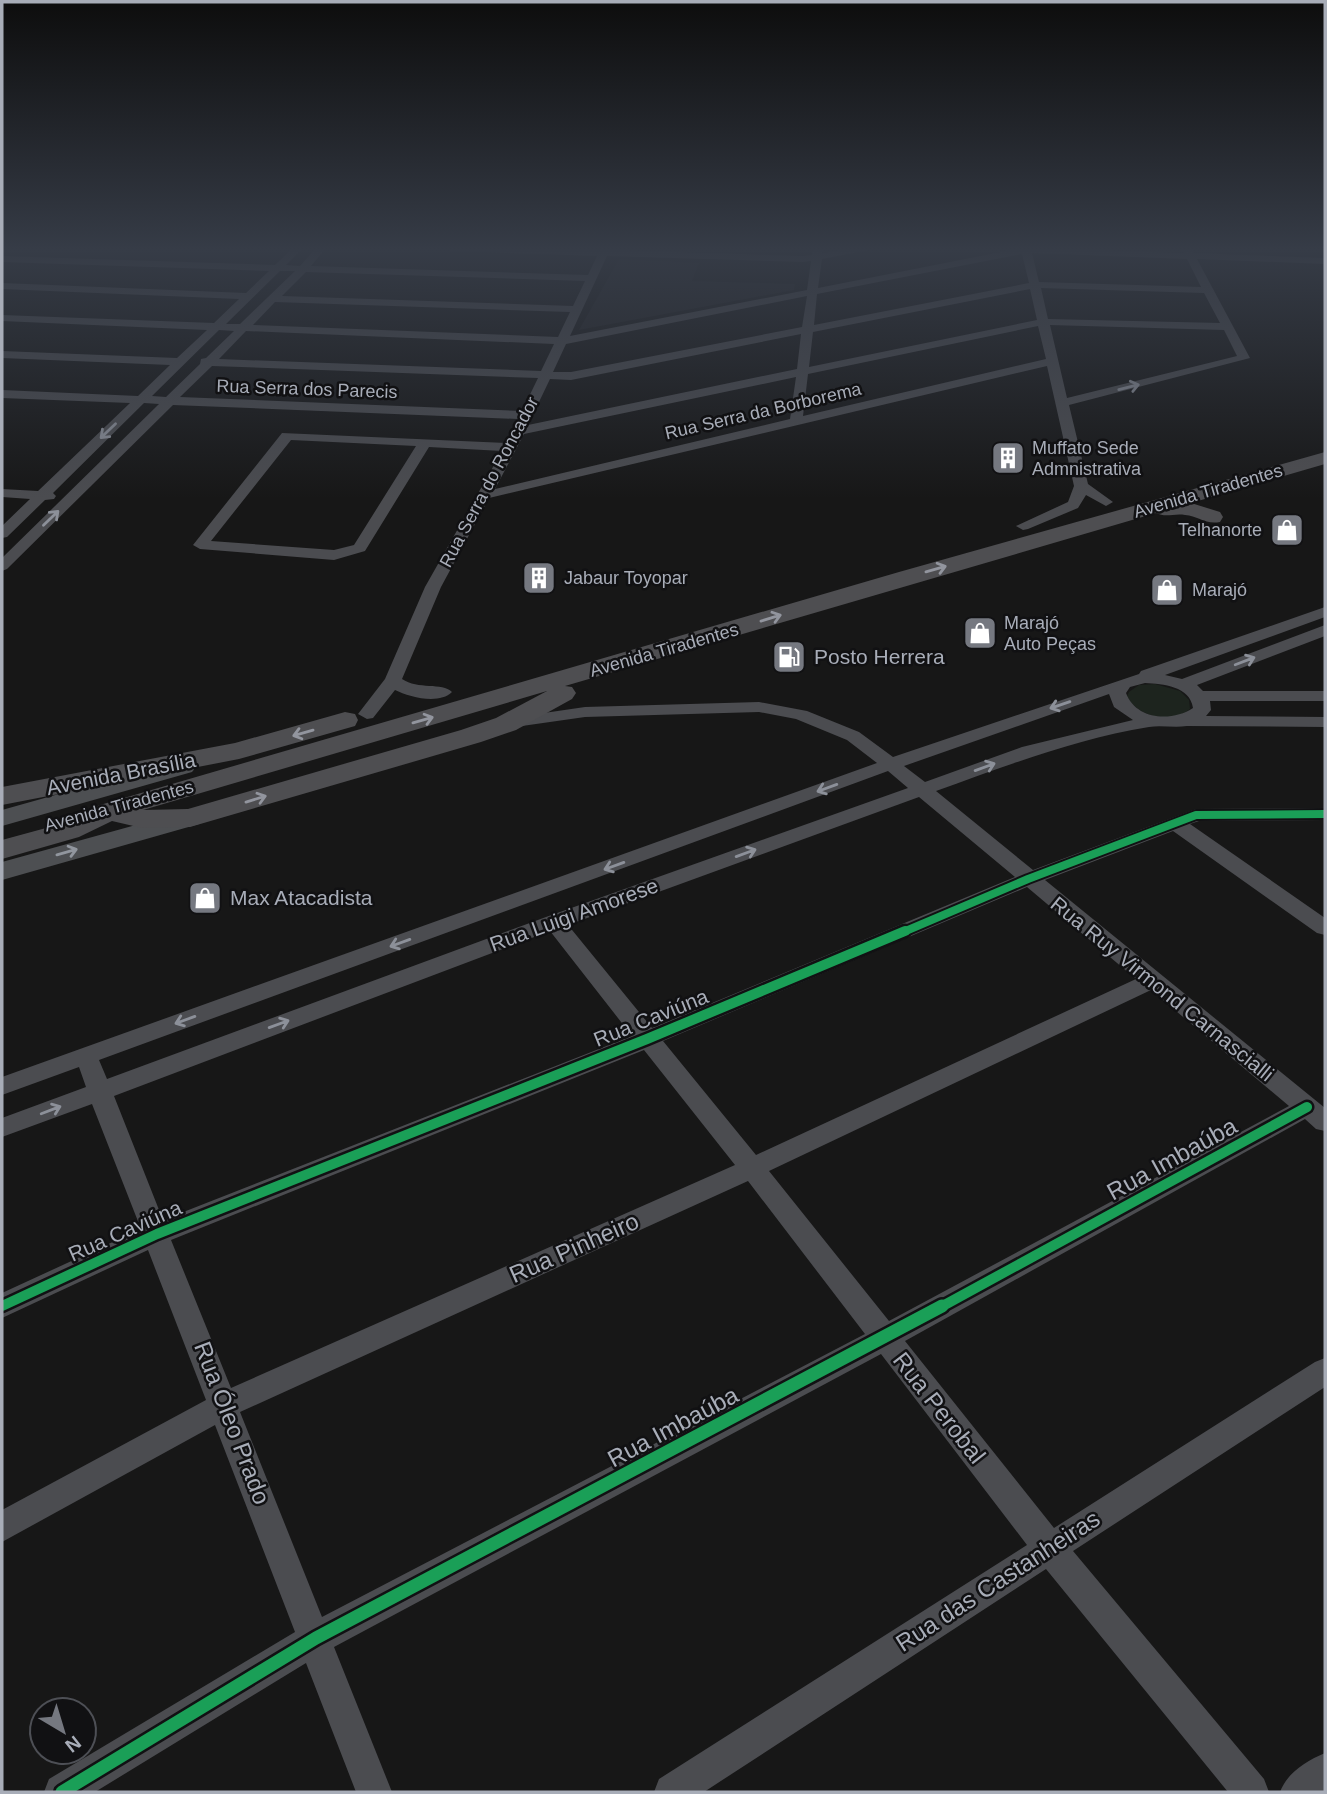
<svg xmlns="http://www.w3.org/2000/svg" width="1327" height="1794" viewBox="0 0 1327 1794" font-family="Helvetica,sans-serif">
<rect width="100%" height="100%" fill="#171717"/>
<path fill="#212123" d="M619,259L699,263L692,281L795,284L794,290L579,330Z"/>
<path fill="#1d241e" d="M1155,684L1180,691L1189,700L1190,709C1172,725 1137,717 1127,696L1129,692L1139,685Z"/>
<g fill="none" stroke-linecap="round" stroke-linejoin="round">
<path fill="#4b4c50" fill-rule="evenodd" d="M293,248H303L286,265L300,266L316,248H326L311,266L588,275L597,256L450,251L445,248H611L610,250L803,256L812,255L813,248H823L822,253L858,248H879L822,259L818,288L1021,248L1184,253L1181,248H1191L1194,253L1325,258V264L1197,259L1250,358L1069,405L1088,484L1113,502L1106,506L1086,495L1078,508L1028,529L1023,530L1016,526L1068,502L1074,486L1047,366L489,498L441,587L402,679C418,690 442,682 452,692C439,705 409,697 395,690L373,718L367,719L358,714L385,679L425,587L502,451L429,447L365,551L334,560L200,549L193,545L282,433L506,443L518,419L173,405L7,569L2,571V558L159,404L144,403L53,493L56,496L54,499L45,500L7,537L2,538V526L30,499L2,497V489L38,491L130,403L2,398V390L138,396L170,365L2,358V351L177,358L207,330L2,321V315L214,323L239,299L2,289V283L246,293L269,271L2,262V256L275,265ZM1032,253L1187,259L1201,287L1039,282ZM1022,254L1029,283L814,325L817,294ZM607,256L803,262L811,261L807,290L570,336ZM280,271H295L240,324H226ZM306,272L585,281L573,306L282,296ZM1041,288L1204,293L1220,323L1048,319ZM1030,289L1037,320L809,367L813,332ZM807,296L802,327L571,372H553L566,344ZM275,302L570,312L558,337L253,325ZM1050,325L1224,330L1237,356L1067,398ZM1038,326L1046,359L803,416L808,374ZM219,330L234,331L206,358L201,359L200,364L166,397L152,396ZM246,331L554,344L541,371L219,359ZM801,334L797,369L528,425L550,379L571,380ZM212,366L538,378L522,411L180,397ZM796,377L790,419L495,489L524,434ZM291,440L416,446L354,545L334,550L211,541Z
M1325,607V617L1165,675L1182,679L1325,625V636L1197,685L1203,691H1325V701H1210L1211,710L1206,716L1325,717V727L1187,726C1174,728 1161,725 1149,727C1075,739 1006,766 936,791L1033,870L1196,809L1325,808V820L1199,821L1190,824L1325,918V935L1317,933L1173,831L1045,880L1325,1108V1131L1316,1129L1305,1119L905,1341L1054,1528L1315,1362L1325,1358V1387L1073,1551L1264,1779L1269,1792H1228L1046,1569L704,1792H654L659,1779L1027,1545L881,1354L334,1647L392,1792H356L306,1663L95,1792H44L49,1779L295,1632L215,1425L2,1542V1510L206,1400L148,1250L2,1318V1293L141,1229L92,1104L2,1137V1118L86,1087L79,1067L2,1095V1077L877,763L847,740L796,719L759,712L585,717L508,728L502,727L499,723L502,719L585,707L759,702L807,711L859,732L893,757L1139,674L1141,671ZM1145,683C1163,684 1190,686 1193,708C1172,722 1136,720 1126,693L1130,687ZM1109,694L1114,707L1133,720L1022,747L925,782L904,766ZM888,771L908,788L546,917L107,1079L99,1060ZM919,797L1015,877L652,1028L568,925ZM1027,887L1136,979L756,1155L663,1041ZM550,931L632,1036L163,1220L114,1096ZM1151,990L1289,1106L889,1321L769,1171ZM644,1050L735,1165L231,1388L171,1240ZM748,1181L865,1334L322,1617L240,1412Z
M1325,1753V1792H1280C1287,1773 1306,1761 1325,1753Z"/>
<path fill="#4d4f52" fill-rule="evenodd" d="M183,759L192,762L196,767L192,772L2,826V810Z
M190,810L199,812L203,818L199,824L2,880V862Z"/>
<path fill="#4e4e51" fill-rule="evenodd" d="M1325,452V464L1191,503L1220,512L1223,517L1220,522C1206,525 1198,516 1185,515C1174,513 1166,518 1156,513L565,686L572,687L576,693L572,699L516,730L481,742L190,827L142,828L112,821L79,837L2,859V840L57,825L100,805L899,572ZM547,691L496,718L461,730L188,809L143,810Z
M345,712L355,714L358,720L355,726L239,759L2,805V787L235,743Z"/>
<defs>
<path id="cycleway-far2" d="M901,933L1028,879L1196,815L1325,814"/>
<path id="cycleway-far1" d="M2,1306L157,1234L647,1039L905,931
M939,1308L1307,1107"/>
<path id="cycleway" d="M62,1792L316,1638L942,1306"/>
</defs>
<use href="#cycleway-far2" stroke="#111113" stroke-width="12"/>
<use href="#cycleway-far1" stroke="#111113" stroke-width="15"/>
<use href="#cycleway" stroke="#111113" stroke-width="18"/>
<use href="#cycleway-far2" stroke="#1a9f57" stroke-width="8"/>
<use href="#cycleway-far1" stroke="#1a9f57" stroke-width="10"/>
<use href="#cycleway" stroke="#1a9f57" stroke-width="13"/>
</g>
<defs><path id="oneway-shaft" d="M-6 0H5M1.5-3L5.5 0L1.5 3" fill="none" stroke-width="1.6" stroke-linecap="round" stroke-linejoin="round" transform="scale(1.75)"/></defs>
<g stroke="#8c9099">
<use href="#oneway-shaft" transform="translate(1129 387) rotate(-14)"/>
<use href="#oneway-shaft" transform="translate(108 431) rotate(136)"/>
<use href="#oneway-shaft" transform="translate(51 518) rotate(-44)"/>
<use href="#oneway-shaft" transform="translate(1245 661) rotate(-21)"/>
<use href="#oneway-shaft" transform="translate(1060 705) rotate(161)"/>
<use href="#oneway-shaft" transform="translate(985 767) rotate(-20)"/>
<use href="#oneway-shaft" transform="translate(827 788) rotate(160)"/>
<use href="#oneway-shaft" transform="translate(746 853) rotate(-20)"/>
<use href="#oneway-shaft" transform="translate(614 866) rotate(160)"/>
<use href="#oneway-shaft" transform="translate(400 943) rotate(160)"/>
<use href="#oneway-shaft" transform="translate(185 1020) rotate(160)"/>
<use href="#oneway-shaft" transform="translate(279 1024) rotate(-20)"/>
<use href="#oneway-shaft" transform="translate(51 1110) rotate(-21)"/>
</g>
<g stroke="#92959e">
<use href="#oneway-shaft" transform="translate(936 569) rotate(-16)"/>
<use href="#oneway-shaft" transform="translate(771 618) rotate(-17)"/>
<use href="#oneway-shaft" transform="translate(423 720) rotate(-16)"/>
<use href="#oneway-shaft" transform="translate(303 733) rotate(164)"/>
<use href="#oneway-shaft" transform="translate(256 799) rotate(-17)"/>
</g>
<use stroke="#91969e" href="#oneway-shaft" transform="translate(67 852) rotate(-16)"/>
<linearGradient id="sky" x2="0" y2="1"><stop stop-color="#0d0d0d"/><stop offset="0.5" stop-color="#363c47"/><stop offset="1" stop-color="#363c47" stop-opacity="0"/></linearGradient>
<rect width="1327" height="499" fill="url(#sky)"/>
<defs>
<symbol id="building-square" viewBox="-11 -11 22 22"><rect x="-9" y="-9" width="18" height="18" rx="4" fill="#757880" stroke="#111113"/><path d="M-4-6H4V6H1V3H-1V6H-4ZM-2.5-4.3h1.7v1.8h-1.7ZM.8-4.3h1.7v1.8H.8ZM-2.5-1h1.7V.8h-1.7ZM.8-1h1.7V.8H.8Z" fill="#fff"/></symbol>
<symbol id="shop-square" viewBox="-11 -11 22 22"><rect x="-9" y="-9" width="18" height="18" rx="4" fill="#757880" stroke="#111113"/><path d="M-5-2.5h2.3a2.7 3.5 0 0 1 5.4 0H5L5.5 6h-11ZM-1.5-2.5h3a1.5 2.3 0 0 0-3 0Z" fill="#fff"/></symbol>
<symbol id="fuel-square" viewBox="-11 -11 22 22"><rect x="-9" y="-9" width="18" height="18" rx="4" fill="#757880" stroke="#111113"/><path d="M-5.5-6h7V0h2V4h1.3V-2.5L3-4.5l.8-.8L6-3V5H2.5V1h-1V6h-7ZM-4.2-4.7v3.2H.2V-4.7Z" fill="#fff"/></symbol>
</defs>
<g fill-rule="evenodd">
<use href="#building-square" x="989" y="439" width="38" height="38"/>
<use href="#shop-square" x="1268" y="511" width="38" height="38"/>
<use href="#building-square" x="520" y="559" width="38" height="38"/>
<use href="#shop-square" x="1148" y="571" width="38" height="38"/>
<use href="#shop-square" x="961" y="614" width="38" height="38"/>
<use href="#fuel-square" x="770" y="638" width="38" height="38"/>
<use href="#shop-square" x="186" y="879" width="38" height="38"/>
</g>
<g text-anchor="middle" stroke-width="5" stroke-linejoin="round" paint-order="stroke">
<g font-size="18" fill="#a8adb8" stroke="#111113">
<text transform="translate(307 389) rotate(2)" y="6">Rua Serra dos Parecis</text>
<text transform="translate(763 411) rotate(-13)" y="6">Rua Serra da Borborema</text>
<text transform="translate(489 482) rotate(-62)" y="6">Rua Serra do Roncador</text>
<text transform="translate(1208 491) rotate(-16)" y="6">Avenida Tiradentes</text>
<text transform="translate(664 650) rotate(-16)" y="6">Avenida Tiradentes</text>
<text transform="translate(119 806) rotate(-15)" y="6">Avenida Tiradentes</text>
</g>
<g font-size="18" fill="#a8adb8" stroke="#111113" text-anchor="start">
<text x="1032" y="454">Muffato Sede<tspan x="1032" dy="21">Admnistrativa</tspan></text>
<text x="1262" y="536" text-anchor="end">Telhanorte</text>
<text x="564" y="584">Jabaur Toyopar</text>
<text x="1192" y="596">Marajó</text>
<text x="1004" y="629">Marajó<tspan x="1004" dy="21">Auto Peças</tspan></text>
</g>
<g font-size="21" fill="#a8adb8" stroke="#111113" text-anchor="start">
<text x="814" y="664">Posto Herrera</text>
<text x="230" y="905">Max Atacadista</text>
</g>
<g font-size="21" fill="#a8adb8" stroke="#111113">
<text transform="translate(121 774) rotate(-11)" y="7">Avenida Brasília</text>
<text transform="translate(574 915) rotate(-20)" y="7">Rua Luigi Amorese</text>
<text transform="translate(1162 989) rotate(39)" y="7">Rua Ruy Virmond Carnascialli</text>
<text transform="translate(651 1018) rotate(-22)" y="7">Rua Caviúna</text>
<text transform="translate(125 1231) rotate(-24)" y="7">Rua Caviúna</text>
</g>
<g font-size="24" fill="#a8adb8" stroke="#111113">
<text transform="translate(1172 1159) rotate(-29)" y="8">Rua Imbaúba</text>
<text transform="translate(574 1248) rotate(-24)" y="8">Rua Pinheiro</text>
<text transform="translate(939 1408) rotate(52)" y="8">Rua Perobal</text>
<text transform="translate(232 1423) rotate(69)" y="8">Rua Óleo Prado</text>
<text transform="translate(673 1427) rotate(-28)" y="8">Rua Imbaúba</text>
<text transform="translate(998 1581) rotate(-33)" y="8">Rua das Castanheiras</text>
</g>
</g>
<rect width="1327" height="1794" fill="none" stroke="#a8adb8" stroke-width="7"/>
<g transform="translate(63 1731) rotate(142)"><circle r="33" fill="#111113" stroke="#4d4f55" stroke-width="2"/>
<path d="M0-5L12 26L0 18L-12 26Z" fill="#757880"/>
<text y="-10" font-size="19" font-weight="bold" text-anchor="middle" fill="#a8adb8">N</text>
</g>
</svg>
